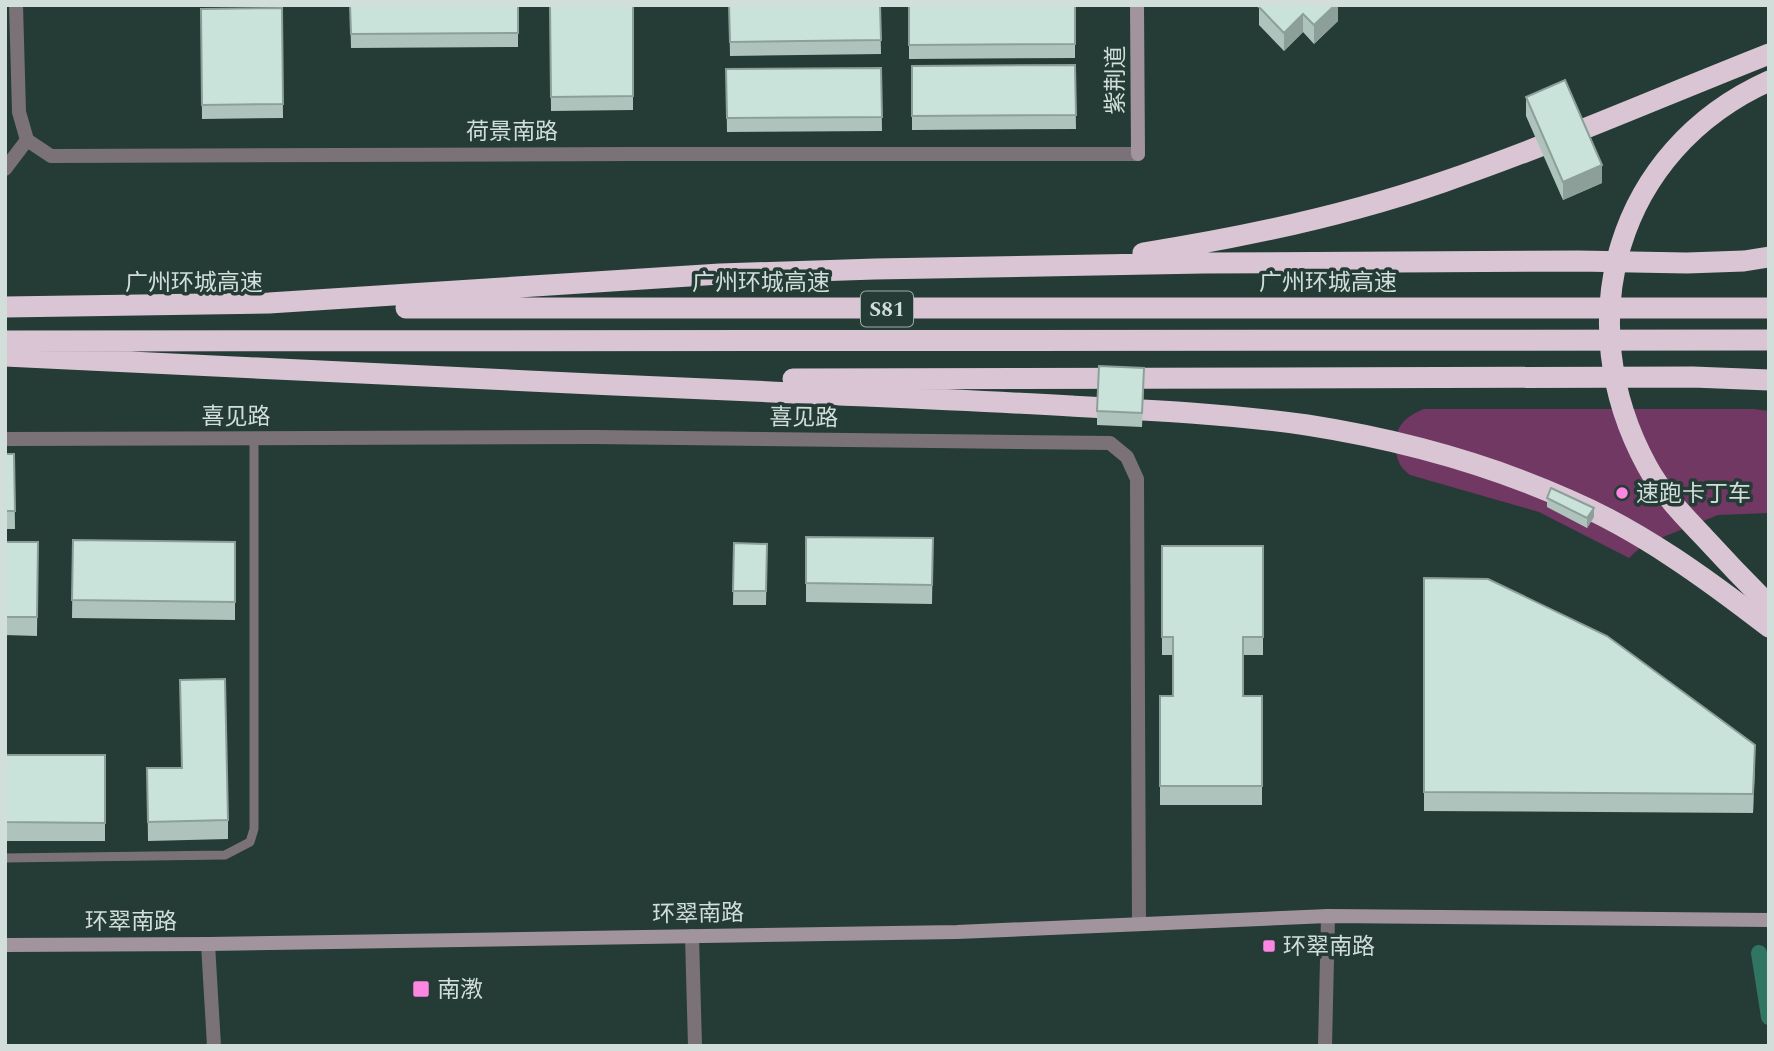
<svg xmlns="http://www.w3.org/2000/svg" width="1774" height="1051" viewBox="0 0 1774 1051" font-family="Spectral,'Noto Sans SC',serif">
<rect width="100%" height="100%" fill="#253b35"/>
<path fill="#703863" d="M1424,409H1754L1769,411V513L1718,515L1643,545L1629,558L1539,512L1410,475C1401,468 1398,463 1396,452C1394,428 1402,418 1424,409Z"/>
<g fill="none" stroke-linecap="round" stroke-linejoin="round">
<path stroke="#307462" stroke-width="16" d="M1759,953L1769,1017"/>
<path stroke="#7b7278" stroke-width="9" d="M5,858L225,855L250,842L254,829V438"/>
<path stroke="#7b7278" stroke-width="14" d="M16,5L19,112L27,140L51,156L632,154H1138
M5,169L27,140
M5,439L594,437L1110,443L1127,457L1137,479L1139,924
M692,936L695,1046
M208,944L214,1046
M1325,1046L1328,916"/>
<path stroke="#a1949d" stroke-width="14" d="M1137,5L1138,154
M5,945L208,944L957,932L1328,916L1769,920"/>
<path stroke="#d9c5d3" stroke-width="21" d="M1143,253C1245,237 1345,216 1443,182C1553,144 1660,97 1769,54
M5,307L269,303L720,274L875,269L1204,263L1578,261L1687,263L1744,261L1769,257
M406,308H1769
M5,341L1769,340
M5,356C254,370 503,380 752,391C858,396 965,400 1071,406C1149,410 1229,414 1307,425C1397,439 1486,463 1569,500C1641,531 1707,579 1769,627
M793,379L1693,377L1769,380"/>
<path stroke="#d9c5d3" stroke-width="21" d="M1769,81C1616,150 1568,321 1647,466C1661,492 1682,514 1703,536C1724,559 1746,582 1769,605"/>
</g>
<path fill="#adc3bc" d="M350,5H518V47L351,48Z
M550,5H633V110L551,111Z
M729,5H880L881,54L730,56Z
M909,5H1075V58L909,59Z
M1338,5V21L1314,44L1303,32L1284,51L1259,25V7Z
M282,8L283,118L202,119L201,9Z
M1075,65L1076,129L912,130V66Z
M881,68L882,131L727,132L726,69Z
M1526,97L1602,183L1563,200L1526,116Z
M1144,382L1142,427L1097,425V411Z
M5,454H14L15,529H5Z
M1547,498L1594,517L1587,528L1547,507Z
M806,537L933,538L932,604L806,602Z
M73,540L235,542V620L72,618Z
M5,542H38L37,636L5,635Z
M734,543L767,544L766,605H733Z
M1162,546H1263V655H1243V696H1262V805H1160V696H1173V655H1162Z
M1424,578L1755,763L1753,813L1424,811Z
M5,755H105V841H5Z
M147,768L228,820V839L148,841Z"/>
<path fill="#8d9f99" d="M1335,5H1338V21L1314,44V25Z
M1303,14V32L1284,51V33Z
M1602,165V183L1563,200V182Z
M1594,508V517L1587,528V518Z
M1755,745V763L1753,813V794Z"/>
<path fill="#c9e3db" stroke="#8d9f99" stroke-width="2" d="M350,5H518V33L351,34Z
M550,5H633V96L551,97Z
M729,5H880L881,40L730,42Z
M909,5H1075V44L909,45Z
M1260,5H1335L1314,25L1303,14L1284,33L1259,7Z
M282,8L283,104L202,105L201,9Z
M1075,65L1076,115L912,116V66Z
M881,68L882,117L727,118L726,69Z
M1565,80L1602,165L1563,182L1526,97Z
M1099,366L1144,368L1142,413L1097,411Z
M5,454H14L15,511H5Z
M1551,488L1594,508L1587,518L1547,498Z
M806,537L933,538L932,585L806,583Z
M73,540L235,542V602L72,600Z
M5,542H38L37,617H5Z
M734,543L767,544L766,591H733Z
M1162,546H1263V637H1243V696H1262V786H1160V696H1173V637H1162Z
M1424,578L1488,579L1607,636L1755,745L1753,794L1424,792Z
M225,679L228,820L148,822L147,768H182L180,680Z
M5,755H105V823L5,822Z"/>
<g fill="#fd86e2" stroke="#253b35" stroke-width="2.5">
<circle cx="1622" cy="493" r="7"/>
<rect x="1262" y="939" width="14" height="14" rx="3.5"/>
<rect x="412" y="980" width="18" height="18" rx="3.5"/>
</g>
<g text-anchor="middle" stroke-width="7" stroke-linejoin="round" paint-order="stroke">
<rect fill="#253b35" stroke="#9dada8" stroke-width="2" x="861" y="291.5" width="52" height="35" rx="5"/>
<g font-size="21" font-weight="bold" fill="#d1deda">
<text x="887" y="316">S81</text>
</g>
<g font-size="23" fill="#d1deda" stroke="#253b35">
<text transform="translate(1115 80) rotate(-90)" y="8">紫荆道</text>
<text x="512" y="139">荷景南路</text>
<text x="194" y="290">广州环城高速</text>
<text x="761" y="290">广州环城高速</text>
<text x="1328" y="290">广州环城高速</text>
<text x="236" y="424">喜见路</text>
<text transform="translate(804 417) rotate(1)" y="8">喜见路</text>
<text transform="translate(698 913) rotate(-1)" y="8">环翠南路</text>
<text x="131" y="929">环翠南路</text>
</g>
<g font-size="23" fill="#d1deda" stroke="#253b35" text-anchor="start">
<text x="1636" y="501">速跑卡丁车</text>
<text x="1283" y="954">环翠南路</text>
<text x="437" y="997">南漖</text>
</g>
</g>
<rect width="1774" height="1051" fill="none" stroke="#d1deda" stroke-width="14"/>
</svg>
